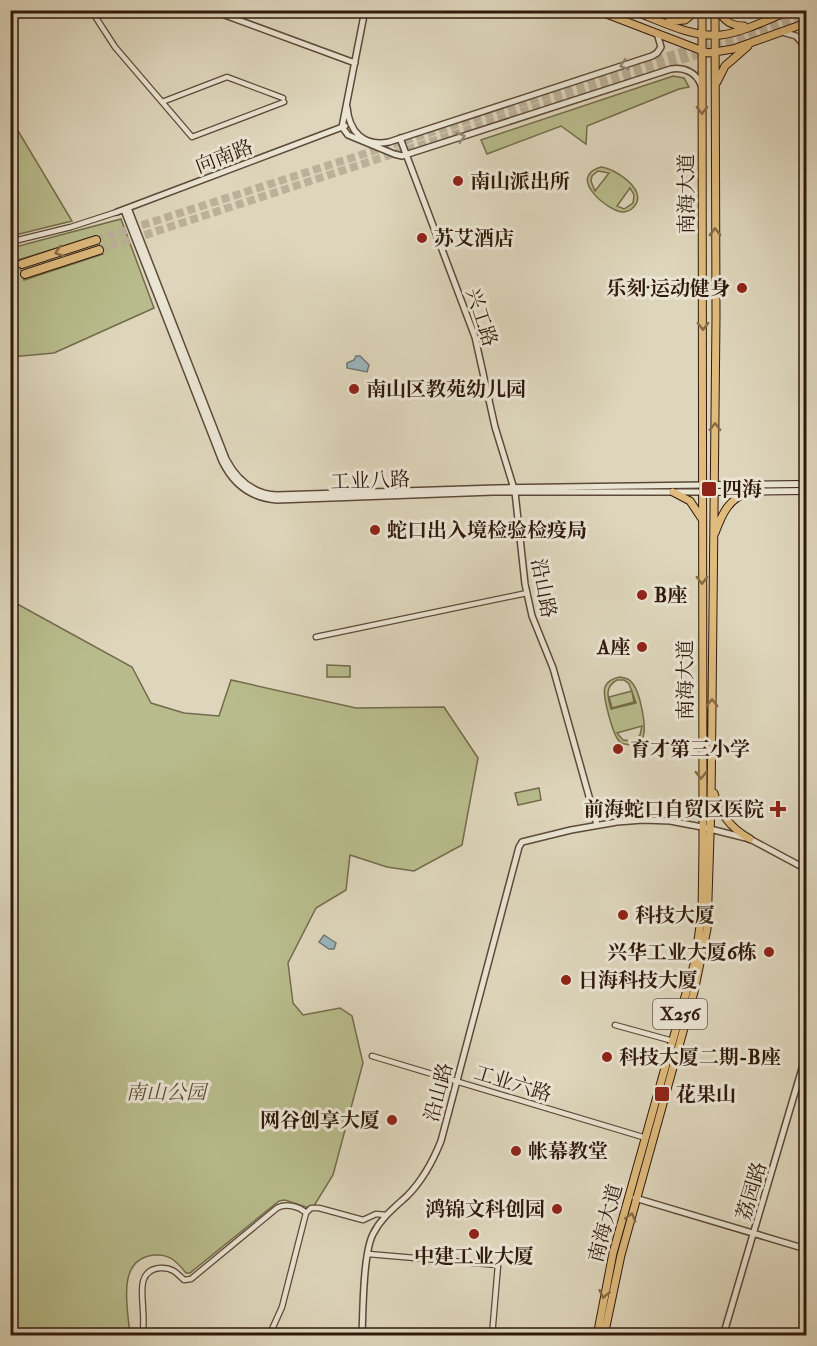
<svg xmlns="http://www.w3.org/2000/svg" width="817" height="1346" viewBox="0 0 817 1346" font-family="'IM FELL Double Pica','Noto Serif SC',serif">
<rect width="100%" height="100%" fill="#ded6bc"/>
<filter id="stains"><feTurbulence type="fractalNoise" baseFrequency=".00333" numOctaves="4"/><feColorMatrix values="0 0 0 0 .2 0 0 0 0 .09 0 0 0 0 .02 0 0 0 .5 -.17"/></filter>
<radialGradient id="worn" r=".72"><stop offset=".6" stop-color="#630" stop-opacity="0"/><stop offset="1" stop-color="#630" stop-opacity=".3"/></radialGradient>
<path fill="#b8bc8c" stroke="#746b4c" stroke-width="1.5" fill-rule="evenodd" d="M673,76L684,78L689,87L679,89L587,126L586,144L561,126L487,154L481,140Z
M10,119H11L72,221L11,236Z
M601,167C614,168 645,188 636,204C634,208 629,211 624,212C610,213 565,177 601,167ZM598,171L609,173L595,191L591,181L592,176ZM630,188L634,195L633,203L624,209L617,206Z
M121,219L154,308L54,353L11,357V248ZM96,236L103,254L24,280L18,260Z
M10,600L132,667L151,703L184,713L219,716L231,680L356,708L444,707L478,758L462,845L414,871L387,867L350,855L346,890L316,908L288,963L293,1003L303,1015L340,1008L352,1016L363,1063L333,1175L312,1209L285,1200L279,1201L190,1273H186C177,1262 170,1254 155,1255C115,1258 128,1309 130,1335H11Z
M327,665L350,666V677H327Z
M620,677C626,678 630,679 633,684C640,693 647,727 643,737L633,744C628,745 624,745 620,742C613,736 602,695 605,687C608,680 614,678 620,677ZM617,680H624L629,684L636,703L611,709C608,698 604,687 617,680ZM642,726L640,735L633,741L623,740L617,733Z
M632,691L634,702L612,708L609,697Z
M539,788L541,800L518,805L515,793Z"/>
<path fill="#9ab6bd" stroke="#707876" stroke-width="1.5" d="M356,356H360L369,365L367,372L347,368V363L354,360Z
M324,935L336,943L334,949H329L319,942Z"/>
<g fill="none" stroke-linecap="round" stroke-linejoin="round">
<path stroke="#bbb099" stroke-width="8" stroke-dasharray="8 4" stroke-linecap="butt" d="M758,27L803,10
M96,240L740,33
M99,250L730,44L806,15
M10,268L22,264
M10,279L25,274"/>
<defs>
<path id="minor" d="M91,10L115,47L192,137L284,102
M162,102L227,77L283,98
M10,242L71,227L117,212
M316,637L527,593
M615,1025L673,1041
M372,1056L646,1138
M306,1213L311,1208H319L363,1220L376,1214L386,1215
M368,1254L498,1265L492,1336
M143,1336C143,1327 144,1319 143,1311C143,1296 136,1270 160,1268C171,1267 176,1272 184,1280L191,1279L277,1208C285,1203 299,1206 306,1213L282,1307L269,1336"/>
<path id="tertiary" d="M211,10L355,63
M806,24L804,38L806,102
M782,32L796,36L804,45
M347,107C349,131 363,147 389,142L652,56L657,53L661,47L657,33
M342,127L348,135L394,154L402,156L671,69C684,67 696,72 701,85
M342,127L365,10
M400,138L475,337L495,427L515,492L525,584L532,616L553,668L597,825
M128,208L226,459C237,480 253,494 277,495L497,488L703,485
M124,210L222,461C233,484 251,498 277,500L493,492H703
M117,212L345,126
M635,1198L806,1249
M362,1336C363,1311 363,1254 373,1234C381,1218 394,1208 407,1196C422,1181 433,1161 441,1141L519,847L522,842L571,830L617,822L643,820L670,821L702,827L750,839L806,869
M723,1336L806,1055"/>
<path id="secondary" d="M703,485L806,484
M703,492L806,491"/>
<path id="primary" d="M596,10L708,53L733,49L806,23
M631,10C659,20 691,38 721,35C744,32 769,19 791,10
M719,10C724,22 732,26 744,26
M669,21L685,20L697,10
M717,82L725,66L748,46
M673,492L690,501L702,519
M715,533C722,514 729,498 749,492
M714,793C719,813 732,829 750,839
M597,1336L613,1253L695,961L702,912L703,847L702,10
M604,1336L621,1255L694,992L707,929L711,805L716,317L715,10"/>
<path id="motorway" d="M22,264L96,240
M25,274L99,250"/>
</defs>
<use href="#minor" stroke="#5c4938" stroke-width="7"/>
<use href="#tertiary" stroke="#5c4938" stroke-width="8"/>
<use href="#secondary" stroke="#301a0c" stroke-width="8"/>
<use href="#primary" stroke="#301a0c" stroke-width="9"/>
<use href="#motorway" stroke="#301a0c" stroke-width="10"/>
<use href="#minor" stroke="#eae4d3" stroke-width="4.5"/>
<use href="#tertiary" stroke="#eae4d3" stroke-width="5"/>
<use href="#secondary" stroke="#eae4d3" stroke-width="6"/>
<use href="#primary" stroke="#dfbb7e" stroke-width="7"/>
<use href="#motorway" stroke="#dfbb7e" stroke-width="8"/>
</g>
<defs><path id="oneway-chevron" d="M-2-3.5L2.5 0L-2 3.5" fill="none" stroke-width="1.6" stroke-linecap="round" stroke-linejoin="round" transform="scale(1.5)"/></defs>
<g stroke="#968979">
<use href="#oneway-chevron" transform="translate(624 65) rotate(162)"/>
<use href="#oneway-chevron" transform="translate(461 137) rotate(-18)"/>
</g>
<g stroke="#886a45">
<use href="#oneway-chevron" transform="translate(702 110) rotate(90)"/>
<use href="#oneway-chevron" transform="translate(715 232) rotate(-90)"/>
<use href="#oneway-chevron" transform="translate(59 252) rotate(162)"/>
<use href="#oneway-chevron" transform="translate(703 326) rotate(90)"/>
<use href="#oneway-chevron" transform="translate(715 427) rotate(-89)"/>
<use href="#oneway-chevron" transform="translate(702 580) rotate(90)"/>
<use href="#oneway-chevron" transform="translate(712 703) rotate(-90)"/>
<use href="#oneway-chevron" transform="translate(701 775) rotate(90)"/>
<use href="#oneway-chevron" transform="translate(631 1217) rotate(-74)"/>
<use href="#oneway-chevron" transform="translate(604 1294) rotate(102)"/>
</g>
<g fill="#8f2418" stroke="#eae4d3" stroke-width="2">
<circle cx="458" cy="181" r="6"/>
<circle cx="422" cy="238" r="6"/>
<circle cx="742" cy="288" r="6"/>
<circle cx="354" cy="389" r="6"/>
<rect x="701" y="481" width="16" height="16" rx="3"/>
<circle cx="375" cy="530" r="6"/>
<circle cx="642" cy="595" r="6"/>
<circle cx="642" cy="647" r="6"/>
<circle cx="618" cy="749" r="6"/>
<path d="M775 800h6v6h6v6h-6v6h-6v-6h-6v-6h6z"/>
<circle cx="623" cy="915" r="6"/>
<circle cx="769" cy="952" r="6"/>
<circle cx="566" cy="980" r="6"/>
<circle cx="607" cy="1057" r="6"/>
<rect x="654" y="1086" width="16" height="16" rx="3"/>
<circle cx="392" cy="1120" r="6"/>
<circle cx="516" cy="1151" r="6"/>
<circle cx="557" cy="1209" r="6"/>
<circle cx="474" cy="1234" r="6"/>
</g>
<g text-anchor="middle" stroke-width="6" stroke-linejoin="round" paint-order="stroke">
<rect fill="#eae4d3" stroke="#685748" stroke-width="1.5" x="653" y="999" width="54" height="30" rx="4.5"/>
<g font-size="18" font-weight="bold" fill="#301a0c">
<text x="680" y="1020">X256</text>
</g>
<g font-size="20" fill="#301a0c" stroke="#eae4d3">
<text transform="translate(224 156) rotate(-21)" y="7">向南路</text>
<text transform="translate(686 194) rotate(-90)" y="7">南海大道</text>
<text transform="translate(482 317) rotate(72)" y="7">兴工路</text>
<text transform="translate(370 480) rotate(-2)" y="7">工业八路</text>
<text transform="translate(544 588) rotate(79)" y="7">沿山路</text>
<text transform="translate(685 680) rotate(-90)" y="7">南海大道</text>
<text transform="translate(513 1083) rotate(17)" y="7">工业六路</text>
<text transform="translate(438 1092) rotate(-75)" y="7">沿山路</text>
<text transform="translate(751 1191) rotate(-73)" y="7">荔园路</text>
<text transform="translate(605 1223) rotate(-75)" y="7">南海大道</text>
</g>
<g font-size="20" font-weight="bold" fill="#301a0c" stroke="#eae4d3" text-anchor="start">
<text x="470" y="188">南山派出所</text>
<text x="434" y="245">苏艾酒店</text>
<text x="730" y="295" text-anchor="end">乐刻·运动健身</text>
<text x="366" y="396">南山区教苑幼儿园</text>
<text x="722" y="496">四海</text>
<text x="387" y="537">蛇口出入境检验检疫局</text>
<text x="654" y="602">B座</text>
<text x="630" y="654" text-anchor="end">A座</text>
<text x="630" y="756">育才第三小学</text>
<text x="764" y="816" text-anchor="end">前海蛇口自贸区医院</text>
<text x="635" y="922">科技大厦</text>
<text x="757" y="959" text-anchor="end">兴华工业大厦6栋</text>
<text x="578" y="987">日海科技大厦</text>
<text x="619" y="1064">科技大厦二期-B座</text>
<text x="676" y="1101">花果山</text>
<text x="380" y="1127" text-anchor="end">网谷创享大厦</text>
<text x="528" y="1158">帐幕教堂</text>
<text x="545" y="1216" text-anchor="end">鸿锦文科创园</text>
<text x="474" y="1263" text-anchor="middle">中建工业大厦</text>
</g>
<g font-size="20" font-style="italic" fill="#594b32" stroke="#eae4d3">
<text x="166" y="1099">南山公园</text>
</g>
</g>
<rect width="817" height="1346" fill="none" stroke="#ded6bc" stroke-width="36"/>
<rect x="12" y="12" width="793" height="1322" fill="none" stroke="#301a0c" stroke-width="3"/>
<rect x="18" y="18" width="781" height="1310" fill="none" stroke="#301a0c" stroke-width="1.5"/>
<rect width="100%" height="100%" filter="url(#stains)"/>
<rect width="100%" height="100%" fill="url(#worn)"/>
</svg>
